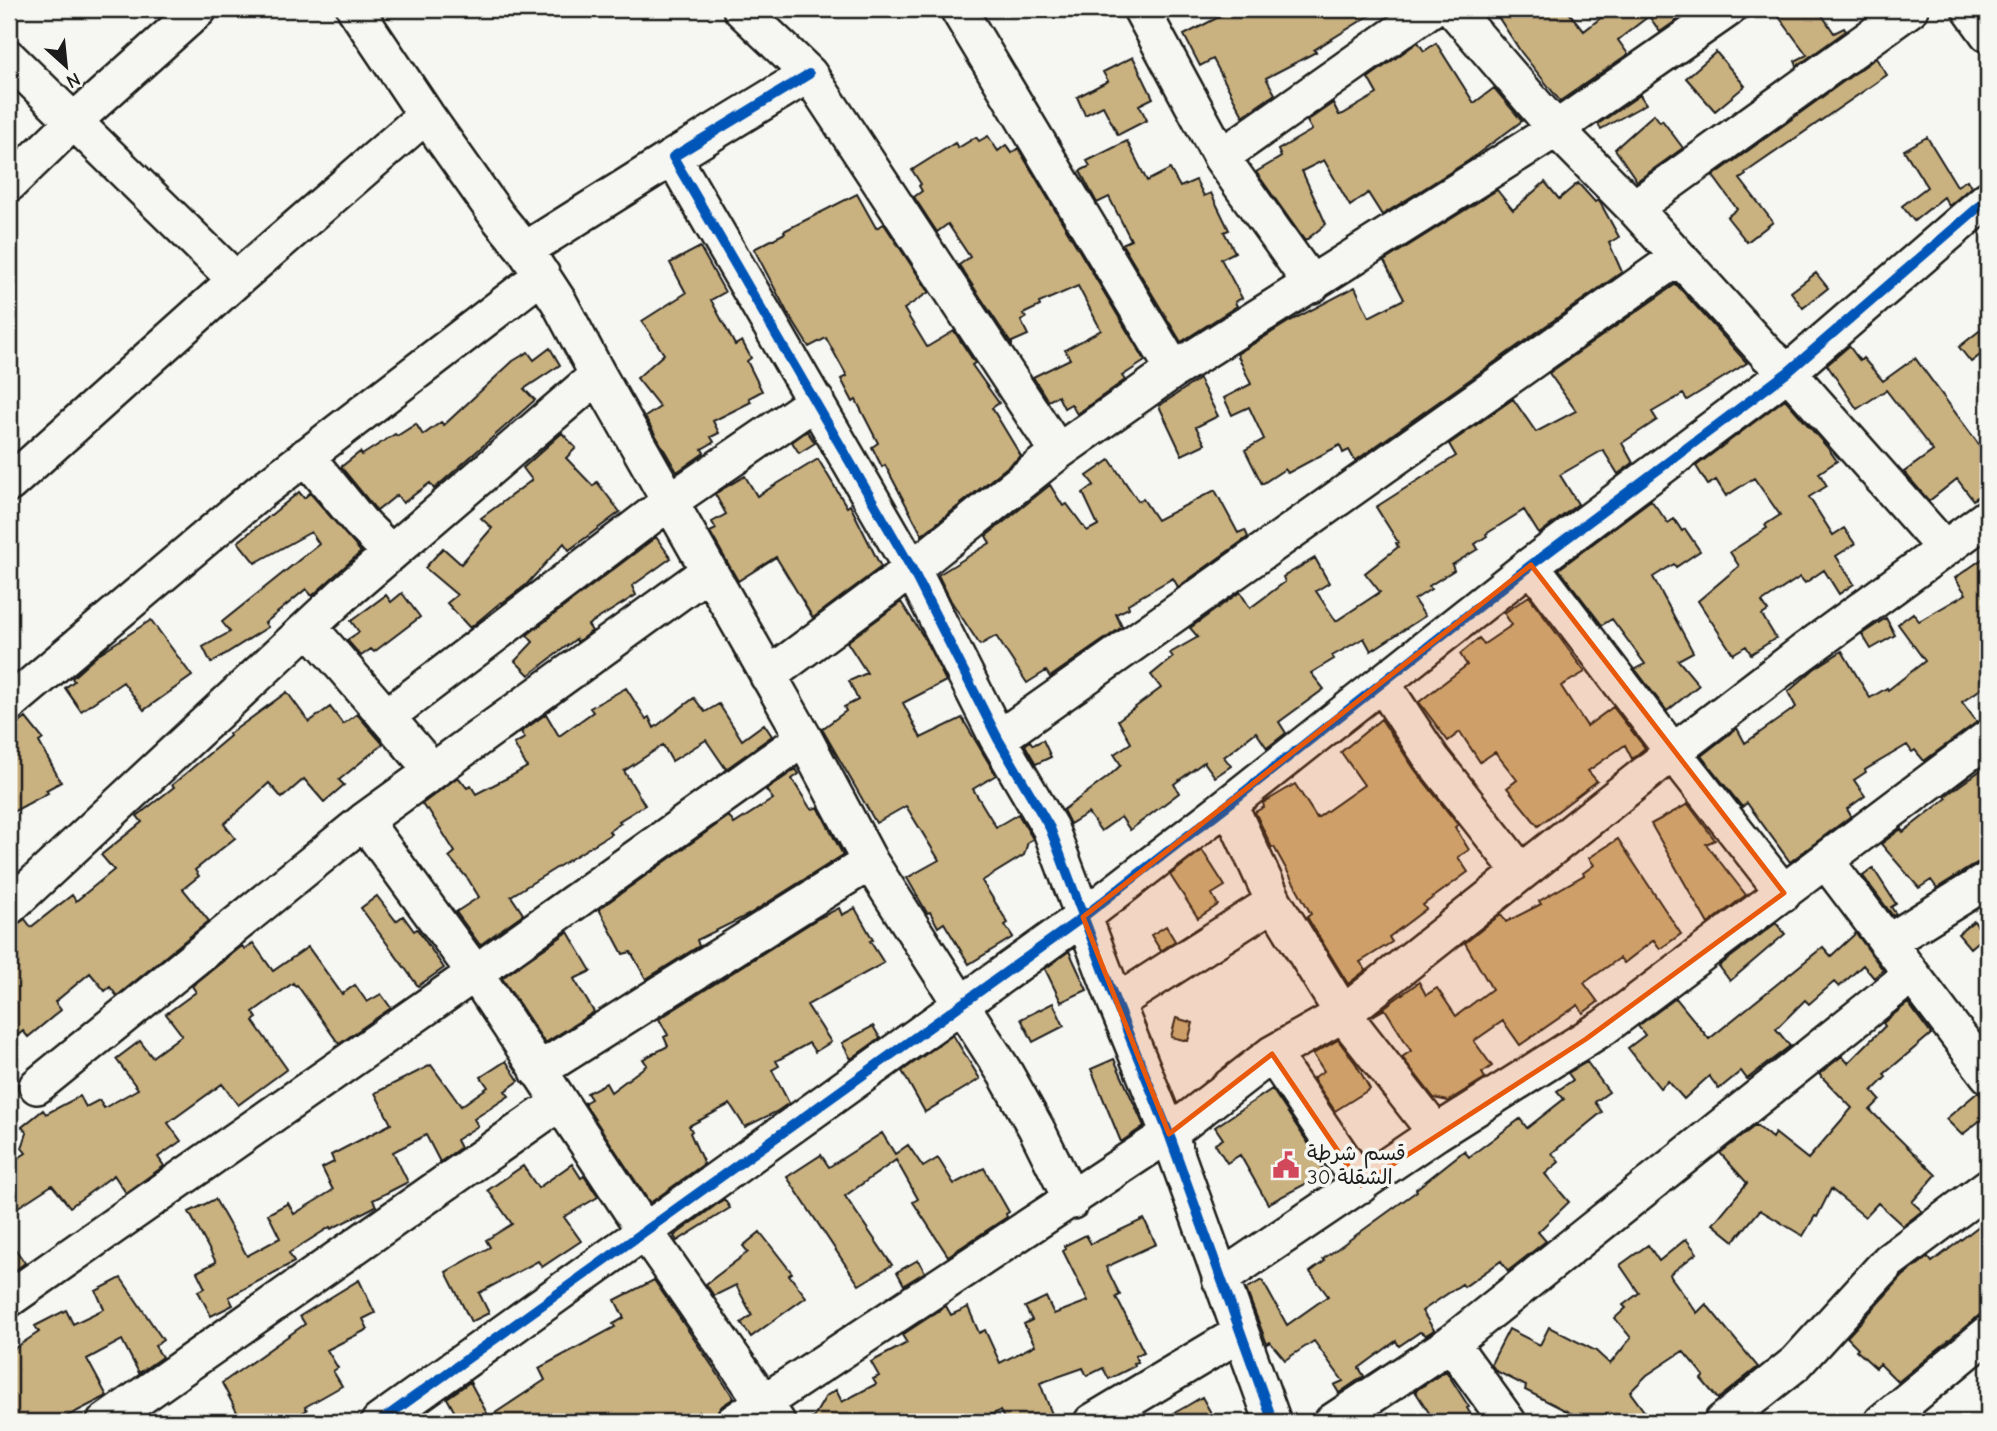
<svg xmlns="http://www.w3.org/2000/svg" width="1997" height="1431" viewBox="0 0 1997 1431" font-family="'Comic Neue','Playpen Sans Arabic',sans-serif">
<rect width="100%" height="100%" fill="#f6f6f2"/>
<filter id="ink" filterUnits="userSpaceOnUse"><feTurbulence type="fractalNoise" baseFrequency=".0143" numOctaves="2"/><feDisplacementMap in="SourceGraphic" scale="14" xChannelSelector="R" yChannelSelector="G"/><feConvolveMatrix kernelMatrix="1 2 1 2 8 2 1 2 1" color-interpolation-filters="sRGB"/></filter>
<g filter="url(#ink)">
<path fill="#c9b180" stroke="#1c1c1c" stroke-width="2" d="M1234,9H1380L1314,50L1316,52L1266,78L1275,94L1243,116L1213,59L1200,66L1184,35Z
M1493,9H1566L1584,31L1612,9H1693L1660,32L1649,16L1618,40L1628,54L1560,101L1521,52Z
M1790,9H1818L1834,33L1844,28L1846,31L1797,66L1795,61L1807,55L1779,17Z
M1418,42L1424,51L1436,43L1474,103L1494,88L1522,121L1468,161L1382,215L1368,193L1350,206L1324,160L1302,171L1326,224L1305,241L1256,172L1281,157L1278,150L1312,130L1307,121L1333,103L1339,115L1343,114L1377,94L1368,78Z
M1716,52L1745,86L1715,111L1686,78Z
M1133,57L1153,98L1139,105L1147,120L1118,135L1103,106L1085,115L1077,97L1108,81L1103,72Z
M1876,58L1887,75L1745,173L1746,175L1740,179L1773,222L1747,242L1727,217L1737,209L1713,176Z
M1640,95L1646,104L1601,129L1598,124Z
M1654,114L1660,122L1662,120L1683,148L1637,181L1615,149Z
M988,136L998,151L1006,145L1012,153L1018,148L1145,361L1122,376L1125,380L1077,414L1071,404L1064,408L1058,396L1048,401L1033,377L1070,359L1065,350L1101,330L1078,286L1039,303L1040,306L1023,314L1026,318L1021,321L1028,335L1012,342V345L959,265L970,257L948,224L937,232L914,197L922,191L919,186L921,184L912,170L955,143L958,148L976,137L979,141Z
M1927,137L1957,186L1967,180L1971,187L1949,206L1944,197L1914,221L1902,206L1927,187L1904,150Z
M1127,141L1147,181L1170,169L1180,187L1196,180L1204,196L1211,193L1229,230L1224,232L1235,252L1221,259L1242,298L1235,302L1237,306L1181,342L1122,244L1131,240L1109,197L1097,203L1080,171L1090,166L1087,161Z
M1545,182L1559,199L1578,183L1595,202L1598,200L1601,204L1619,237L1609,243L1622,272L1355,461L1349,450L1343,453L1340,445L1288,473L1285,469L1262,484L1245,450L1264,439L1249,407L1232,415L1224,398L1251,384L1237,354L1290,321L1355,287L1369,317L1404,299L1384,261L1497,190L1513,210Z
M857,194L876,228L884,224L929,292L904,309L927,347L954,331L975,363L972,365L999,403L992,408L1021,456L922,535L885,465L882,467L872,447L878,443L856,400L853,402L841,379L847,376L826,338L809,347L787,312L754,249L785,233L784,231Z
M700,247L725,292L711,300L735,345L742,341L751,358L747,361L762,391L749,398L751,402L713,421L719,433L711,437L714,442L702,449L704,453L677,472L645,417L660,407L637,378L664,354L642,321L686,293L670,263Z
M1816,273L1828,288L1803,308L1791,292Z
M1676,284L1747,363L1687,400L1683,394L1652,412L1657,420L1622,443L1633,463L1618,474L1603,450L1560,475L1578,504L1539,534L1524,510L1486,534L1487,536L1475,544L1478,549L1452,565L1454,570L1429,586L1431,589L1414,600L1425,616L1371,651L1364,638L1332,656L1334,659L1311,673L1324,689L1279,722L1286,733L1267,748L1256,732L1224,757L1231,766L1215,777L1204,762L1174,784L1179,793L1130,830L1121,817L1101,831L1088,813L1070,824L1063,810L1108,777L1121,765L1114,754L1131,743L1118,720L1161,688L1151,675L1173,657L1170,653L1198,637L1190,628L1240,592L1250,608L1285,582L1283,577L1315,558L1329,583L1316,591L1336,621L1380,592L1365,573L1398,547L1396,543L1398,542L1376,507L1456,456L1449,444L1513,399L1536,432L1576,411L1549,373Z
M1988,324V349L1971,362L1959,347Z
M1849,346L1860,361L1863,358L1883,381L1915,358L1988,457V488L1973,500L1957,479L1929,501L1904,472L1933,451L1886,390L1857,409L1827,365Z
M550,348L560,365L524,389L535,400L434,489L430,483L403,503L397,495L377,511L341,467L360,452L362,455L395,434L397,436L416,424L423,435L441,422L444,425L513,361L528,352L534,360Z
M1199,379L1218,416L1196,427L1205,444L1182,455L1159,406Z
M1785,399L1827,447L1837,461L1819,473L1827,486L1809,497L1833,535L1844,528L1855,544L1836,556L1854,584L1839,594L1824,570L1805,583L1800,577L1762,602L1768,611L1762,615L1776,638L1751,654L1746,646L1733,654L1698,601L1739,566L1730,552L1767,528L1765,525L1780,515L1754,478L1726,496L1716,480L1708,485L1696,466Z
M807,431L815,443L799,453L792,442Z
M562,433L576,448L566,458L593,486L597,482L620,512L569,550L564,543L526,585L502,603L501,602L470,628L447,603L457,595L425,568L443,548L461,564L492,528L481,518L532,480L523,468Z
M818,459L847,507L850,505L881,567L813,618L776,557L738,581L710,532L716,529L712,522L726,514L715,494L721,490L745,476L757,496Z
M1110,460L1138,501L1143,499L1157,520L1215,490L1238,533L1245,530L1248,537L1178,587L1173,578L1128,604L1129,608L1116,614L1122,627L1050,677L1046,671L1027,683L996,636L980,645L951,601L938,575L990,543L986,536L1050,485L1063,506L1067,504L1087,531L1098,525L1083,493L1094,485L1087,476Z
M299,492L304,498L310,493L361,552L312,596L306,589L265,623L268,627L211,663L203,647L230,632L222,622L319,544L311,532L255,563L238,542Z
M1651,500L1668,523L1674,519L1682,531L1685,529L1700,551L1676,567L1674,564L1653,577L1693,652L1678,660L1699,685L1667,711L1635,669L1645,664L1612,619L1602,625L1559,569Z
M656,537L671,558L632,586L636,595L588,625L592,631L577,642L576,639L529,675L515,661L533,642L527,635Z
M1988,555V684L1962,702L1977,722L1924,761L1915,750L1912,752L1907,745L1865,770L1866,772L1854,780L1865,796L1847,809L1851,816L1790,862L1747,803L1742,807L1701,756L1737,728L1745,743L1796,707L1788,692L1814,669L1842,651L1870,698L1887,688L1888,690L1925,661L1898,624L1913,613L1919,621L1966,594L1955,578Z
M402,593L420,617L374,652L371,649L361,656L347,640L359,632L351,621L386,595L391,602Z
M1529,596L1585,672L1561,686L1587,726L1613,707L1645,748L1632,759L1625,745L1588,771L1597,781L1538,826L1507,788L1517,780L1495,752L1480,762L1460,732L1448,741L1419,702L1467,665L1460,654L1479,638L1484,644L1512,625L1504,613Z
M901,602L923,636L946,681L903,703L921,738L962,718L996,775L973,789L996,827L1018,814L1033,839L1028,842L1024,855L982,881L1008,923L1005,925L1013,937L969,964L944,923L938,927L930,912L927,913L907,878L939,860L906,806L876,823L822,729L846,711L844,707L858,700L849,681L867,673L847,642Z
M1886,618L1895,635L1871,649L1862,634Z
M151,620L192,676L144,710L123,682L81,711L65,688L74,681L72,678L100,653Z
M626,688L646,719L649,717L654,728L694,698L705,712L719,704L742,740L764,724L772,736L726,769L706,740L672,761L663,745L624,771L645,805L619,821L621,823L609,831L611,834L511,896L523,914L480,945L456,912L479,897L468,879L449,857L455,852L428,809L426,810L422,804L458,777L467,788L471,786L476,794L511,776L527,767L514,744L525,738L521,732L546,714L559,736L593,712L590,708Z
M287,692L309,722L330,707L343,724L357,714L383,744L339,780L344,785L324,802L304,779L282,798L269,783L224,824L235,838L195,870L199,876L183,889L209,921L117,996L110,987L105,991L90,973L55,1002L61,1010L28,1037L23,1031L9,1043V927L14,926L25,919L31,927L72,895L76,901L114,870L101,855L142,822L137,816L174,787L172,785L230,736L229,734Z
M26,718L43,739L39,742L61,782L46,790L48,793L9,814V731Z
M1381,719L1415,770L1458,825L1455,827L1469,850L1458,857L1468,872L1423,905L1426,909L1389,937L1392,942L1360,962L1366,970L1348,984L1307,917L1311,914L1274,847L1272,848L1255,812L1264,807L1263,803L1295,784L1317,818L1364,785L1341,752Z
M1043,740L1051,757L1036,764L1025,745L1030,741L1033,745Z
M1988,765V860L1977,863L1937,888L1931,880L1919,888L1881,844L1901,829L1903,832L1947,798L1945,796Z
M796,769L799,774L792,779L810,808L813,809L818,807L843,855L748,915L697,940L699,946L646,979L631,952L623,954L599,909L729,816L734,824L773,799L766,790Z
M1688,804L1715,840L1706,844L1746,895L1708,924L1651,824Z
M1618,839L1681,934L1660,949L1654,940L1624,963L1620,958L1584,983L1598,1002L1583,1013L1578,1005L1520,1045L1503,1021L1474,1041L1492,1066L1482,1073L1485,1078L1448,1101L1434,1098L1402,1057L1411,1051L1385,1009L1371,1017L1419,982L1426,995L1437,988L1456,1016L1492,989L1465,943L1501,914L1506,922L1541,904L1539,901L1584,875L1583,873L1594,865L1589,858Z
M1202,850L1225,886L1212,894L1218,905L1198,918L1170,875Z
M1873,868L1896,904L1891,907L1896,914L1893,916L1863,876Z
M377,896L396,921L403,916L414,931L417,929L444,968L418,986L361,908Z
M839,908L842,915L855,908L873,940L870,941L884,963L807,1005L831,1042L815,1052L809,1043L776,1061L779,1066L772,1070L789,1103L776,1112L745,1127L730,1104L689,1126L692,1131L690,1133L704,1164L650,1203L584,1103L591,1099L587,1093L606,1083L611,1092L647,1065L643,1059L668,1046L664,1037L668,1035L659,1019L817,919Z
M1974,921L1984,936L1970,948L1958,934Z
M1776,923L1785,934L1730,981L1719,966Z
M1166,926L1175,941L1161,951L1151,935Z
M568,932L591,971L574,979L594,1012L545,1043L502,978Z
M1856,933L1883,970L1874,978L1863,965L1839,987L1834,982L1809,1004L1805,1000L1776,1029L1790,1046L1747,1079L1741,1071L1719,1089L1709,1076L1684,1099L1668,1081L1660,1088L1628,1048L1645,1035L1638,1026L1676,998L1709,1039L1823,947L1831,956Z
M253,943L273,971L308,947L342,994L355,985L367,1002L381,994L391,1008L339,1044L297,985L295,986L293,983L253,1012L257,1018L253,1021L287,1069L238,1105L222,1084L168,1123L181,1141L158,1157L164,1166L126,1193L114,1175L70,1207L52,1185L9,1213V1164L26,1153L22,1148L27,1133L22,1127L43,1110L46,1114L80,1096L86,1107L99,1100L104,1108L138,1089L116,1059L140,1041L152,1057L182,1035L166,1014L196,992L192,986L242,946L245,949Z
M1069,951L1087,990L1061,1002L1045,969Z
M1053,1003L1064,1026L1033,1042L1021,1019Z
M1908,1003L1931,1034L1884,1074L1886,1077L1872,1091L1880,1100L1870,1110L1936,1175L1912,1202L1922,1211L1903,1226L1878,1203L1865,1217L1831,1189L1817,1217L1815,1216L1803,1236L1760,1210L1734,1241L1713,1224L1747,1183L1720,1153L1756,1125L1772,1138L1775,1133L1808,1159L1852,1108L1819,1074L1842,1056L1848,1063L1885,1026L1883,1023Z
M1176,1018L1193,1023L1188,1041L1171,1037Z
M873,1026L880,1038L851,1059L842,1043Z
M953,1035L980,1079L925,1112L902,1071Z
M1338,1040L1356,1064L1370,1089L1335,1111L1313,1078L1324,1071L1313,1054Z
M1114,1059L1144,1126L1121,1142L1091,1069Z
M506,1061L519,1081L505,1091L509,1096L474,1119L478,1126L456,1140L460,1148L440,1162L426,1135L393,1152L408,1182L373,1200L376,1206L331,1229L330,1227L289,1253L294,1262L229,1297L233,1305L211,1316L198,1291L205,1288L197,1272L216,1262L189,1212L215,1199L247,1256L280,1238L268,1214L288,1203L294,1214L333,1190L322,1168L334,1162L331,1155L391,1124L375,1093L431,1065L461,1106L488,1087L481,1077Z
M1587,1062L1609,1092L1595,1102L1602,1112L1552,1153L1559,1162L1545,1174L1569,1202L1538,1232L1546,1241L1508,1271L1501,1261L1464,1287L1462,1284L1422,1311L1434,1330L1426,1335L1420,1332L1399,1346L1396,1341L1359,1368L1364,1376L1339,1393L1334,1385L1343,1381L1314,1341L1285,1360L1270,1342L1267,1344L1246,1289L1262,1280L1287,1325L1328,1296L1310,1272L1325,1261L1323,1259L1417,1191L1416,1189L1464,1151L1469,1157L1520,1119L1527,1128L1564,1099L1557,1091L1573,1080L1568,1073Z
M1272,1089L1318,1158L1316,1159L1326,1173L1268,1204L1240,1155L1227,1163L1215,1144L1223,1139L1215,1127Z
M1978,1092L1988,1104V1114L1962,1135L1946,1119Z
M882,1133L895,1154L908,1145L923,1167L938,1158L954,1184L984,1168L1009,1212L1006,1214L1007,1217L948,1256L913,1202L918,1199L896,1160L845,1196L892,1265L859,1285L787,1177L821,1155L829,1167Z
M572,1164L581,1178L584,1176L598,1197L564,1217L581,1241L542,1267L538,1261L479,1293L489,1313L471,1322L446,1272L490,1247L486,1240L512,1224L488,1190L523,1166L538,1188Z
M724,1199L730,1208L677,1241L674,1236Z
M1144,1219L1156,1244L1106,1267L1120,1295L1116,1297L1144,1352L1135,1356L1138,1362L1134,1363L1135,1366L1109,1379L1103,1368L1087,1376L1083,1368L1040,1383L1055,1422H1006L1000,1411L972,1422H806L813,1418L826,1396L836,1390L842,1402L876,1384L873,1379L879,1376L871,1362L907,1343L902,1335L946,1306L951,1315L968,1307L979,1333L985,1330L1000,1363L1035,1345L1024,1324L1032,1320L1025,1307L1046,1297L1054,1314L1088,1301L1063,1251L1066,1249L1064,1246L1086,1235L1091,1244Z
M1988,1219V1308L1898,1382L1880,1364L1876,1368L1856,1350L1858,1348L1847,1337L1903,1276L1928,1257L1932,1262Z
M760,1232L792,1273L789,1275L806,1297L751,1337L741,1323L752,1315L736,1285L714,1296L706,1284L748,1252L743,1246Z
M1686,1239L1697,1253L1670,1274L1671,1277L1697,1313L1706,1304L1758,1367L1718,1399L1701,1379L1704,1376L1683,1351L1647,1375L1630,1392L1652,1422H1588L1525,1390L1526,1386L1496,1371L1491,1364L1509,1329L1540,1345L1549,1327L1596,1351L1610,1364L1631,1338L1615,1318L1626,1308L1623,1305L1639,1293L1620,1265L1648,1245L1659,1261Z
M9,1240L25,1263L9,1275Z
M918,1260L925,1272L904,1285L897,1272Z
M121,1278L163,1340L155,1346L162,1357L139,1373L122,1340L87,1359L107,1396L56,1422H9V1352L39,1332L35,1326L66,1310L73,1324L104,1309L96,1291Z
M359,1280L375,1313L363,1319L368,1329L327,1350L338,1368L333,1371L342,1386L305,1407L307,1410L287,1422H242L222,1383L305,1324L300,1316Z
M654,1280L734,1398L722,1406L716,1414L704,1421L699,1412L689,1419L686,1414L669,1422H460L447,1398L470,1382L489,1417L545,1380L539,1368L615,1327L613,1324L624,1318L615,1300Z
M1446,1371L1469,1407L1467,1408L1475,1422H1435L1415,1391Z
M1202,1397L1216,1422H1158L1185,1407Z"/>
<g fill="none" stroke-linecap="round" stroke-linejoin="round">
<defs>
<path id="minor" d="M355,9L426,115L498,217L525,250L559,302L598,375L804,738L870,862L1005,1073L1036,1128L1072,1201
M741,9L809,74L1058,452
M958,9L1174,370
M1141,9L1221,157L1312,285
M1453,9L1556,129L1634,208L1768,355L1788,372L1944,548
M1970,9L1988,34
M9,58L236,280
M809,74L673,157L912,569L998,739L1050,828L1116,1003L1169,1134L1273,1422
M1221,157L1431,9
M9,184L74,121L199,9
M1634,208L1910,9
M525,250L673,157
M306,456L360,522L391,553
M9,484L236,280L426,115
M1531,565L1673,752L1784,893
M309,627L433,771
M768,676L912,569L1058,452L1174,370L1556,129L1728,9
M1382,683L1432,759L1520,871
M9,704L260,492L542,275
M386,717L669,502L816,401
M998,739L1677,258
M1229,804L1274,902L1343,1014L1436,1133
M364,821L475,973L646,1233L777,1422
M1826,861L1988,1075
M9,907L347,591L598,375
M1887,943L1988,880
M1116,1003L1274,902
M1272,1054L1361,1185
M538,1071L870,862
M37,1086L364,821L709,571
M1220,1279L1436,1133L1604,1027L1988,738
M9,1299L475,973L804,738
M1451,1343L1508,1422
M105,1422L559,1103
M379,1422L1083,917L1229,804L1531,565L1788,372L1988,199
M734,1422L1169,1134L1272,1054L1343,1014L1673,752L1802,653L1988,517
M1092,1422L1239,1334
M1332,1422L1451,1343L1911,975
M1722,1422L1796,1363L1889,1261L1988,1187
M1882,1422L1988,1334"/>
</defs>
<use href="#minor" stroke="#1c1c1c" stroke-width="40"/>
<use href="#minor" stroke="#f6f6f2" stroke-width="35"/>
<defs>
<path id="cycleway" d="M809,74L673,157L912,569L998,739L1050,828L1116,1003L1169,1134L1273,1422
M379,1422L1083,917L1229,804L1531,565L1788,372L1988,199"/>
</defs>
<use href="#cycleway" stroke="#f6f6f2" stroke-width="15"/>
<use href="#cycleway" stroke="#0057b8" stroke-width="10"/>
</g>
</g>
<path fill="#e8590c" fill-opacity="0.2" stroke="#e8590c" stroke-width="5" stroke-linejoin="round" d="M1531,565L1784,893L1586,1039L1361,1185L1272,1054L1169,1134L1083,917Z"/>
<defs>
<symbol id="civic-bare" viewBox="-9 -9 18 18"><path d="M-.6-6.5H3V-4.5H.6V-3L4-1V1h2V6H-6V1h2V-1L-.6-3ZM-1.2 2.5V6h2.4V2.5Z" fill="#d1495b" stroke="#f6f6f2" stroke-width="2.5" paint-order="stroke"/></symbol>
</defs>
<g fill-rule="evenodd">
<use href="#civic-bare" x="1267" y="1146" width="38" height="38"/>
</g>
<g text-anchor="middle" stroke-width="7" stroke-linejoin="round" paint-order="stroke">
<g font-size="21" fill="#1c1c1c" stroke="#f6f6f2" text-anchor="start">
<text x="1307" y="1160">قسم شرطة<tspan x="1307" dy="24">الشقلة 30</tspan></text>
</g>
</g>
<rect width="1997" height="1431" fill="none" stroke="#f6f6f2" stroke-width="35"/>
<rect x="18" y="18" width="1962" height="1396" fill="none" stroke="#1c1c1c" stroke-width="2.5" filter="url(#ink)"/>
<g transform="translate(66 66) rotate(153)" stroke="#f6f6f2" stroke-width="5" paint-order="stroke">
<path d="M0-5L12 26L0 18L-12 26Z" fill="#1c1c1c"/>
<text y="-10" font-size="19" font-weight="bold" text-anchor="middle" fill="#1c1c1c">N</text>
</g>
</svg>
